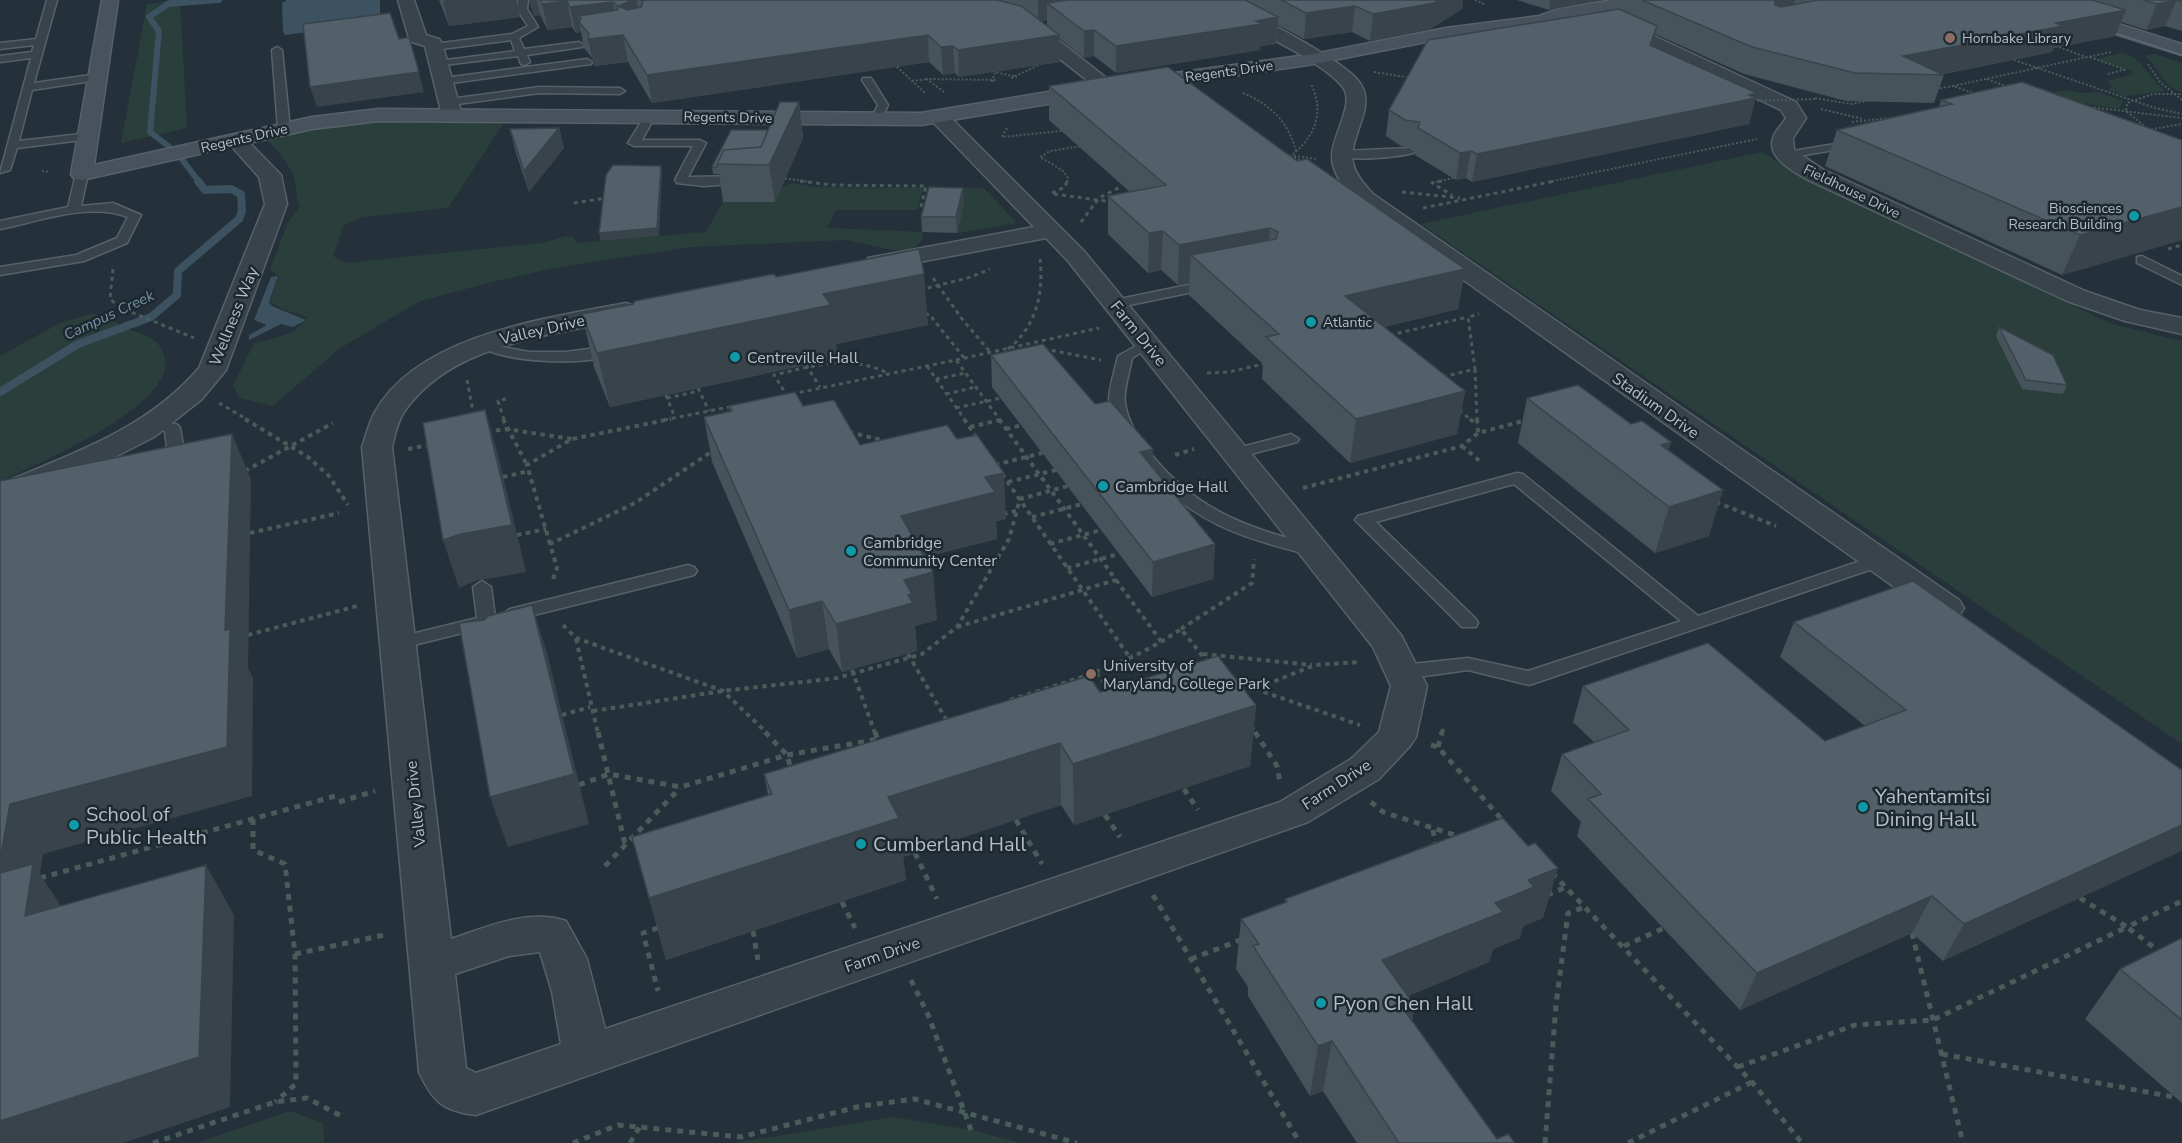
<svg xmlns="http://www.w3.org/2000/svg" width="2182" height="1143" viewBox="0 0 2182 1143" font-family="'Nunito Sans',sans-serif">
<rect width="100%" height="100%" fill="#25313a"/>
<path fill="#2a3f3c" d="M180,0L187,128L121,143L147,4Z
M2122,53C2142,57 2149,78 2165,91L2125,96L2108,90L2112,86L2107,81L2134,74L2130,72L2132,71L2096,59Z
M2155,54L2182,63V92C2165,88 2158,67 2145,56Z
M2065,90L2080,93L2098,92L2123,101L2119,109L2037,96Z
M387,119L505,121L448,208L362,217L344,225L333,256L346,263L542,243L566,236L573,237L576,243L706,232L723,202H774L781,188L792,183L815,187L923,188L917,210H836L827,228L922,232L923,239L913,249L892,250L847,240L690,247L554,268L492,282L420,301L339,349L273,406L240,398L233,386L254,343C273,339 297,335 307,317L282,309L270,301L279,276L270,270L288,222L300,207C295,197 297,185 293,175C288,163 277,149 267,141L314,128Z
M1762,152L1797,174L2112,324L2182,341V744L1421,224Z
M935,188H984L1016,222L1013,224L957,233Z
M92,314L111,317C126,337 160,328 165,360C172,407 36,465 0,481V356L62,322Z
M290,1111L323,1123L324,1143H197Z
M893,1117L971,1130L1021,1143H734Z"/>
<path fill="#3c5261" d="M287,0H380V22L285,35L283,32L282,3Z
M278,276L269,302L272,306L306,320L293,327L281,324L249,340V335L267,325L254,320L271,277Z"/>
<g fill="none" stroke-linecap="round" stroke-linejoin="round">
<path stroke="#3c5261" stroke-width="6" d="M167,4L219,0
M172,149L150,132L159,31L149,17L174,0
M181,158L199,182"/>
<path stroke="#3c5261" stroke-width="8" d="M0,392L78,344L151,317L177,295L178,271L239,219L242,211L241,194L231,189L205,190L198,181"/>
<defs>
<path id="lane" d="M47,0H57L34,83L98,74L103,77L98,80L32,90L19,141L90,133L96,136L90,139L17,148L10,170L0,173L31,58L0,62V56L32,52L34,45L0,49V43L36,39Z
M518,0H528L527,9L538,27L519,38L524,49L579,42L584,45L582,47L527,55L530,62L525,65L521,64L518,56L435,66L434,64L439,61L515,51L511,40L434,50L429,47L434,44L512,34L528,26L517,9Z
M277,47L282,50L290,129L284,132L278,129L272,50Z
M587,59L592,62L591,64L444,84L439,81L444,78Z
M863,78H871L888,105L880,121L871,119L878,105L862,80Z
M539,87L620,88L625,91L620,94L539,93L450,105L445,102L450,99Z
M650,113L655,116L642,140H700L706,143L688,177L743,176L747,177V183L704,186L677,183L675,180L693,146H634L628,143L646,114Z
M1853,141L1859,144L1857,146L1787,158L1781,155L1787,152Z
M1409,148L1415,151L1413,153C1396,157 1348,163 1335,153C1339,150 1397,149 1409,148Z
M82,170L88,174L81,206L113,203L141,215L127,243L84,261L0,275V267L76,255L117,238L128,217C89,202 40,221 0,229V221L68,207L76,174Z
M2142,256L2182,276V285L2137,263V257Z
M1212,280L1217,281V287L1115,308L1108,304L1115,300Z
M484,339L502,347L529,352H565L613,346L620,350C603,368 494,364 477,343Z
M1147,340L1154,344L1132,358C1130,371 1123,390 1125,403C1128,424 1142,444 1155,459C1200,513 1254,530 1320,547L1323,551L1320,555L1314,556C1238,537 1189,522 1137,459C1125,444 1110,421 1109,401C1109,387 1115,370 1118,356Z
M154,419L178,425L180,428L185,458L183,461L166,467L158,462L168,456L165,431L148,427L146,424Z
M1291,434L1299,439L1297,442L1236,458L1228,453L1230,450Z
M1517,473L1523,474L1698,616L1872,557H1884L1887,561L1884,565L1529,685L1468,670L1403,679L1396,677L1393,672L1396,667L1403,665L1468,658L1528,671L1681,621L1514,484L1376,522L1476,619L1478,623L1476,627H1462L1355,520L1358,516Z
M688,565L694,567L697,571L694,575L510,621L501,615L510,609Z
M482,581L491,587L497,632L495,636H481L478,629L398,649L391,647L388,643L391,639L477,618L473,587Z"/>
<path id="street" d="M398,0H414L426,35L439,39L442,43L462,115L459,119H445L442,115L425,46L412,42L409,38Z
M954,0H974L993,11L1035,22L1119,88L1116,92H1102L1023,30L981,19Z
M1207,0H1227C1255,16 1345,60 1360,83C1377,108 1348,136 1353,163C1356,176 1365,185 1373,194L1959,600L1964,608L1959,616L1947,619L1935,616L1357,204C1348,192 1337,180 1333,165C1326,141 1358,105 1342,86C1322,62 1265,36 1237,20C1227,14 1213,9 1207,0Z
M1613,17L1796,102L1806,118L1793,138L1794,150L1824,170L2085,291L2140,310L2182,318V334L2125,321L2067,301L1808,180C1795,172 1766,158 1773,138C1775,131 1782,125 1786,118L1781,110L1607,26L1604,22L1607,18Z
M939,111L946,113L1084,251L1401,635L1427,686L1416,737L1410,746L1379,779L1308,822L476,1115C443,1111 433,1102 419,1072L362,447C366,436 369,422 375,412C418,335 547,318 626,303L635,306L639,311L635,316C558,336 453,340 404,412C397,422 395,436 392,447L451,939C487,927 529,908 566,921L587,959L605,1029L1280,802L1351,759L1379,732L1391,686L1373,647L1068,261L1046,238L877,270L868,268L865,263L868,258L1034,227L932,121L929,117L932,113ZM540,952L552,992L561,1044L476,1073L466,1068L455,974L509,956Z
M236,134L243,136L281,175L287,204L226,370L202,399L154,437L97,466L0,504V484C72,454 147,429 199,368L265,204L259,177L226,140L229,136Z"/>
<path id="secondary" d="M102,0H118L94,165L312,117L379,109L921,113L1109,82L1314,54L1446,28L1539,16L1559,9L1613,0H1652L1644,5L1563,18L1542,26L1446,38L1314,64L1109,94L921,125L379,121L312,129L82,180L74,179L71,174Z
M2018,0H2043L2182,44V55L2020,4Z"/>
</defs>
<use href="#lane" stroke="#566168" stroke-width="3"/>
<use href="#street" stroke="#566168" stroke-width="3"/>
<use href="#secondary" stroke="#566168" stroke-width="3"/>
<path stroke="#485c5a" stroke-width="2" stroke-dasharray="2 2" stroke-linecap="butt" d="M1475,0L1484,4
M2059,47L2086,57
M2090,57L2126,70H2123
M2014,60L2155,108L2182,114
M894,64L926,94
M2148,64L2160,82L2182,100
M1374,72L1411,78
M2108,74L2123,70
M1011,78L1039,65
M1987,79L2008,87
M912,81L927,79
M992,82L995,72L1017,77
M1936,89L1953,86
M944,92L927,79L997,80
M1243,93C1271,105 1289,122 1296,152
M1976,94L1953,86L2111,52
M1815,98L1851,104L1872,100
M2090,107L2182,118
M1821,109L1863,119
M1852,122L1898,117
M1007,128L1002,137L1061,131
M2147,128L2126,111L2127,103L2153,94H2182
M2147,130L2182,124
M1294,156L1317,159
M1303,162L1291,156C1315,137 1325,112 1311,84
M42,171L50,172
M781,178L811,182
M1067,182L1068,178L1062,170L1040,157L1050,151L1082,146
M1436,182L1453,178
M1548,182L1757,139"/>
<path stroke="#485c5a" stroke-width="3" stroke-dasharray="4 4" stroke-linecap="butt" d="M800,181L831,185L926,186L920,210
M1442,181L1432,183L1452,195
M1402,192L1460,198
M1052,193L1065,187L1067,181
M1054,194L1112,202
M574,203L606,198
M1423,208L1555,181
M1081,222L1099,198L1122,186
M2168,249L2182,245
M113,269L110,299L119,307L194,338
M933,278L962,319L991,353
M920,290L971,277L990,269
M925,315L929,314L965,359
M1390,335L1468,317
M1008,349C1036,327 1044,293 1040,259
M1044,349L1101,360
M956,360L1099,328
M806,365L820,387
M927,366L965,420
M1475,369L1477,420
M1207,373L1229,372L1268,363
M1443,377L1475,369L1468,317L1479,314
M936,379L966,373
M467,380L474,417
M698,388L709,411
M792,394L956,360L1000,420
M946,394L976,387
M666,395L675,418
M788,397L774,375C812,366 850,354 887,373
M667,398L699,391
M219,403L248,420
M956,408L1001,398
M1459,410L1471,420
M504,420L498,401L506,399
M664,420L734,406"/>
<path stroke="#485c5a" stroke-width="4" stroke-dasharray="4.5 4.5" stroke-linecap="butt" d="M245,419L308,457L329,476L348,505
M503,419L527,465
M964,419L977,438
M1470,419L1477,425
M1477,419L1478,433
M970,427L1000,420
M1006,429L1022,425
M487,432L506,429L572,439
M849,432L885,441
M1462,446L1482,463
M408,449L430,445
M1175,455L1194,449
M995,465L1042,453
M245,471L333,423
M1002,474L1130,658
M503,477L529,471
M1008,482L1056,470
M1303,488L1462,446L1478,433L1527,420
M1716,502L1776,526
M1003,514L1016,511
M1032,517L1082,504
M250,533L339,513
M517,535L546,529
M550,544L527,465L572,439L671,419
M1050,544L1101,530
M1067,568L1119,554
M553,579L557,568L550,544L635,503L714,450
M1116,580L1163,644
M563,625L576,638L723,691L767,733
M957,627L1116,580L999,419
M1181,629L1252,583L1254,559
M248,635L361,605
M576,639L598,733
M908,654L947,721
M1203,654L1312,665
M852,670L875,733
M1096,673L1107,686L1121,687
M1255,689L1360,725
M1240,691L1255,689L1315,665L1360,662
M1096,694L1107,686
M1010,700C1070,681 1129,665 1181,629L1208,663
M593,711L723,691L837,678L922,654L957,627L1009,539L1020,499L1068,486
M562,715L590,707
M1251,726L1256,733
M1442,733L1443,729"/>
<path stroke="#485c5a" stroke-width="5" stroke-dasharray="6 6" stroke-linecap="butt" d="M598,732L626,848
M765,732L787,755L791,769
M875,732L878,741
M1255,732L1277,766L1280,782
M1431,745L1438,747L1504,822
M1438,747L1442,732
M579,785L609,774L681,787L787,755L879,739
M1184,789L1198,810
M339,802L375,791
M1371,802L1383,812L1458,836
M1105,815L1120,837
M253,819V850L285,864L295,954L296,1084L275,1102
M1016,820L1042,864
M1433,830L1436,847
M915,853L937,899
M605,866L680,788
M1552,873L1752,1082L1802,1143
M40,878L339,795
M1153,895L1300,1143
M1547,895L1566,887
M2080,898L2127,927L2182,901
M842,902L855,928
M658,928L643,933L658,991
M753,931L758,960
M1912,933L1963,1143
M1624,946L1664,928
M295,954L389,934
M1191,959L1243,939
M911,980L929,1017L971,1130
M1942,1054L2174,1097
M1738,1067L1855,1025L1933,1020L2127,927L2160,952
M153,1143L275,1102L307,1098L343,1117
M573,1143L618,1125L741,1137L861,1106L915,1099L1077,1143
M630,1143L640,1126
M1545,1143L1556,1005L1568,913L1585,907
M1628,1143L1752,1082"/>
<use href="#lane" fill="#38434a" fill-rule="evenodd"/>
<use href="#street" fill="#38434a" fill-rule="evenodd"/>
<use href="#secondary" fill="#47525d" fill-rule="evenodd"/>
<path stroke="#5b6771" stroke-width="1.5" d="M2100,28L2182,55"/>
<path stroke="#485c5a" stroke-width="2" stroke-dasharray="2 2" stroke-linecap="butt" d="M1753,101L1815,99"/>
</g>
<path fill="#47535b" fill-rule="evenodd" d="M439,0H516L520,17L449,26Z
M529,0H1463L1462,9L1430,29L1370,41L1352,32L1304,39L1278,25L1276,44L1260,46V50L1116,73L1094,56L1084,58L1059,38L1060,62L959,77L955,73L943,75L929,62L652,103L628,62L594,66L593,59L584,48L581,32L576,33L572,27L548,30L540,15L534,16ZM1047,20V26L1041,21Z
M1517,0H1601L1549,10Z
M1611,0H2182V31L2165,26L2146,30L2121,22L2115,36L2054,48L2052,52L1944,74V75L1934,103L1846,101L1744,74L1655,34L1652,46L1757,93L1749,124L1472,182L1466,178L1456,180L1415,155V149L1401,146L1386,136L1389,110L1609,11Z
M1049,86L1297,161L1465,269L1458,309L1384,327L1465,391L1457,434L1350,463L1262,379L1263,364L1189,295V283L1178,285L1161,270L1148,273L1108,234V196L1130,192L1049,120Z
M1941,100L2182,140V240L2062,275L1825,166L1837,130L1939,107Z
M799,102L803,138L775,202H723L719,174H713L712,167L768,130Z
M559,128L564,148L529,192L515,150L510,129Z
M964,203L957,233L922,232L921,217Z
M776,277L928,325L836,344L838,358L610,407L594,367L582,314Z
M1999,327L2067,385L2063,394L2022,389L1996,336Z
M991,355L1095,404L1153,449L1152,468L1215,544L1213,579L1152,597L992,387Z
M1527,398L1669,451L1709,536L1655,553L1518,443Z
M729,406H803L860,445L1006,519L996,521L997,539L925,557L937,620L915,626L917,651L842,672L829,649L797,658L712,462L704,417L730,411Z
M1794,622L2182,770L1943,961L1912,933L1740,1010L1577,836L1581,822L1551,791L1562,754L1594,742L1573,722L1583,686L1825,741L1865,726L1780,657Z
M1100,692L1256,705L1250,766L1074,825L1061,805L903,857L906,880L666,960L649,898L768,795L764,774Z
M1285,899L1543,918L1523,926L1520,938L1493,949L1489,962L1408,996L1415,1006L1412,1021L1497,1139L1515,1143H1357L1323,1091L1310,1096L1248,996V987L1236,969L1241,919L1285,902Z
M2182,938V1103L2085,1019L2120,969Z"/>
<path fill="#39434a" d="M447,0H516L520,17L449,26L443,1Z
M530,0H537L540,15L534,16Z
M632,0H637L641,24L619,6Z
M1038,0H1123L1047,3V20L1038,22Z
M1439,0H1463L1462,9L1430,29L1370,41L1373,14Z
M1550,0H1601L1549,10Z
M1775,0H1795L1789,19L1768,25Z
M2177,0L2165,26L2146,30L2157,4Z
M567,1L572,27L548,30L542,4Z
M613,2L618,28L581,18L578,16L581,32L576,33L570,7Z
M1355,6L1352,32L1304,39L1306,13Z
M2126,10L2115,36L2054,48L2052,52L1942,74L1903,56L2056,23Z
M1278,17L1276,44L1260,46V50L1116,73V46Z
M1657,26L1651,50L1650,45Z
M1094,30V56L1084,58V31Z
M623,35L628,62L594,66L588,39Z
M928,35L929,62L652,103L647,75Z
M1059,35L1060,62L959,77L958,50Z
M409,37L424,92L317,107L310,87Z
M953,46L955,73L943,75L941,47Z
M1757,93L1749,124L1472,182L1477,154Z
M799,102L803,138L775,202L769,165Z
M559,128L564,148L529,192L524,171Z
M1471,151L1466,178L1456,180L1460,153Z
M661,166L662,173L659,236L601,241L599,233Z
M963,188L964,203L957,233L956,217Z
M2182,207V240L2062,275L2080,235Z
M1270,228L1267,267L1191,255L1189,283L1178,285L1179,245Z
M1163,231L1161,270L1148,273L1149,233Z
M1465,269L1458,309L1341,337L1345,296Z
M924,274L928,325L836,344L838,358L610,407L597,353L823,294Z
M1465,391L1457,434L1350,463L1356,419Z
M485,410L498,455L526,572L476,581L459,588L443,540Z
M232,434L251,479L248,668L253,678L252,796L43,854L40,874L66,914L25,916L0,877V860L10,804L225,630Z
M1671,442L1658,488L1661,445Z
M1153,449L1152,482L1140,452Z
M1004,473L1006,519L996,521L997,539L905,562L901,516L985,477Z
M1723,490L1709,536L1655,553L1669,507Z
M1215,544L1213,579L1152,597L1153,562Z
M933,572L937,620L915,626L917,651L842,672L836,624L904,580Z
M822,601L829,649L797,658L789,610Z
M532,605L547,653L589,824L508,847L490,797Z
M1256,705L1250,766L1074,825L1073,764Z
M1060,743L1061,805L903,857L906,880L666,960L649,898L888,797Z
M2182,825V851L1943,961L1964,924Z
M206,865L234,915L230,1107L123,1143H0V1121Z
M1558,868L1543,918L1523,926L1520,938L1493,949L1489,962L1372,1011L1382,960L1495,903L1528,880Z
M1932,896L1912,933L1740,1010L1757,973Z
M1415,1006L1404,1056L1405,1011Z
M1332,1041L1323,1091L1310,1096L1318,1046Z"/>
<path fill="#52606a" stroke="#39434a" stroke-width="1.5" d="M540,0H632L619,6L627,10L641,7L643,1L640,0H997L1021,6L1059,35L958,50L953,46L941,47L928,35L647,75L623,35L588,39L589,34L579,22L581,18L578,16L617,10L619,7L613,2L570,7L567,1L542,4Z
M1068,0H1245L1278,17L1256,21L1262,24L1116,46L1094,30L1084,31L1047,3Z
M1281,0H1439L1434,3L1373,14L1355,6L1306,13Z
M1642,0H1775V5L1781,7L1818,0H2092L2126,10L2056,23L2063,26L1903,56L1944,75L1855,73L1752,47Z
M2143,0H2182V2L2177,0L2157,4Z
M1619,9L1657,26L1650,45L1757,93L1749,95L1756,98L1477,154L1471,151L1460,153L1418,128L1420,122L1405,120L1389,110L1428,40Z
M390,13L399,39L409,37L419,72L310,87L303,24Z
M1168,67L1297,161L1307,159L1465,269L1345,296L1465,391L1356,419L1266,337L1279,334L1191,255L1276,239L1278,232L1270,228L1179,245L1163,231L1149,233L1108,196L1166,185L1049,86Z
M2022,82L2182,140V207L2080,235L1837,130L1952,104L1941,100Z
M780,102H799L769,165L717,164L724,150L761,147Z
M559,128L524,171L510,129Z
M731,130H768L761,147L724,150L717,164V167H712Z
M613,165L661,166L657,228L599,233L606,175Z
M929,187L963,188L956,217H921Z
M919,249L924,274L823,294L831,305L597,353L582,314L633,304L635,301L763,276L774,274L776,277Z
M1999,327L2053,355L2067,385L2026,380Z
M1043,344L1095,404L1110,401L1153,449L1140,452L1215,544L1153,562L991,355Z
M1578,385L1631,424L1642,421L1671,442L1661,445L1723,490L1669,507L1527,398Z
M795,392L803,406L834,400L860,445L947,425L957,439L977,435L1004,473L985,477L995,492L901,516L933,572L904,580L912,594L908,595L913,603L836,624L822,601L789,610L704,417L732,411L729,406Z
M485,410L512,525L461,534L443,540L423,423Z
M232,434L225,630L230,629L227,747L10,804L0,860V481Z
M1913,581L2182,770V825L1964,924L1932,896L1757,973L1588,799L1601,794L1562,754L1629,730L1583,686L1708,643L1825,741L1906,710L1794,622Z
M532,605L574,774L490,797L459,623L484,620L488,616Z
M1218,656L1256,705L1073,764L1060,743L888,797L899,818L649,898L632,837L772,794L764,774L1089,676L1100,692Z
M1503,818L1528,846L1535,843L1558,868L1528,880L1534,887L1495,903L1503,912L1382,960L1415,1006L1405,1011L1497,1139L1508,1134L1515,1143H1399L1332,1041L1318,1046L1253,946L1259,944L1241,919L1287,902L1285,899Z
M33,864L25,916L206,865L199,1057L0,1121V873Z
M2182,938V1020L2120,969Z"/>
<g fill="#8d6e63" stroke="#1d282f" stroke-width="2">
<circle cx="1950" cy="38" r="6"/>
<circle cx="1091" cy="674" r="6"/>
</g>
<g fill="#0f9aa8" stroke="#1d282f" stroke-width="2">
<circle cx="2134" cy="216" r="6"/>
<circle cx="1311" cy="322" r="6"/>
<circle cx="735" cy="357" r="6"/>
<circle cx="1103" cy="486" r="6"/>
<circle cx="851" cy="551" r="6"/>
<circle cx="1863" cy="807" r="6"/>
<circle cx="74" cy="825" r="6"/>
<circle cx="861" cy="844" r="6"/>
<circle cx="1321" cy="1003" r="6"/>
</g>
<g text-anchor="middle" stroke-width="5" stroke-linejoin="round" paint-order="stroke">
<g font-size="14" fill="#b4bec6" stroke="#1d282f" text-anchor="start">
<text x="1962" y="43">Hornbake Library</text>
<text x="2122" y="213" text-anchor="end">Biosciences<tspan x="2122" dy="16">Research Building</tspan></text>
<text x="1323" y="327">Atlantic</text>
</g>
<g font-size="14" fill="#b4bec6" stroke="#1d282f">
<text transform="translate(1229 71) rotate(-8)" y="5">Regents Drive</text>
<text transform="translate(728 117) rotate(1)" y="5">Regents Drive</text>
<text transform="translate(244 138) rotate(-13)" y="5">Regents Drive</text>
<text transform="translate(1852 191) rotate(26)" y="5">Fieldhouse Drive</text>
</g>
<g font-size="15" font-style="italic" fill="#7793a7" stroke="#1d282f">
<text transform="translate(109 315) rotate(-25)" y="5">Campus Creek</text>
</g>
<g font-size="16" fill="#b4bec6" stroke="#1d282f">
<text transform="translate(233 316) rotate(-68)" y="6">Wellness Way</text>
<text transform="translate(542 329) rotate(-13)" y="6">Valley Drive</text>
<text transform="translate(1139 333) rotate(51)" y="6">Farm Drive</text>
<text transform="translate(1656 405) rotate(35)" y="6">Stadium Drive</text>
<text transform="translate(1336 784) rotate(-33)" y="6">Farm Drive</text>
<text transform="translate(415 804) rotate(-96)" y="6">Valley Drive</text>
<text transform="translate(882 954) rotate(-19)" y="6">Farm Drive</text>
</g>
<g font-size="16" fill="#b4bec6" stroke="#1d282f" text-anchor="start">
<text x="747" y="363">Centreville Hall</text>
<text x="1115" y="492">Cambridge Hall</text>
<text x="863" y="548">Cambridge<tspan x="863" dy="18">Community Center</tspan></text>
<text x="1103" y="671">University of<tspan x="1103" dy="18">Maryland, College Park</tspan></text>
</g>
<g font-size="20" fill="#b4bec6" stroke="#1d282f" text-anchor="start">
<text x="1875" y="803">Yahentamitsi<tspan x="1875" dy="23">Dining Hall</tspan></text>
<text x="86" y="821">School of<tspan x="86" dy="23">Public Health</tspan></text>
<text x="873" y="851">Cumberland Hall</text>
<text x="1333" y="1010">Pyon Chen Hall</text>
</g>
</g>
</svg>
